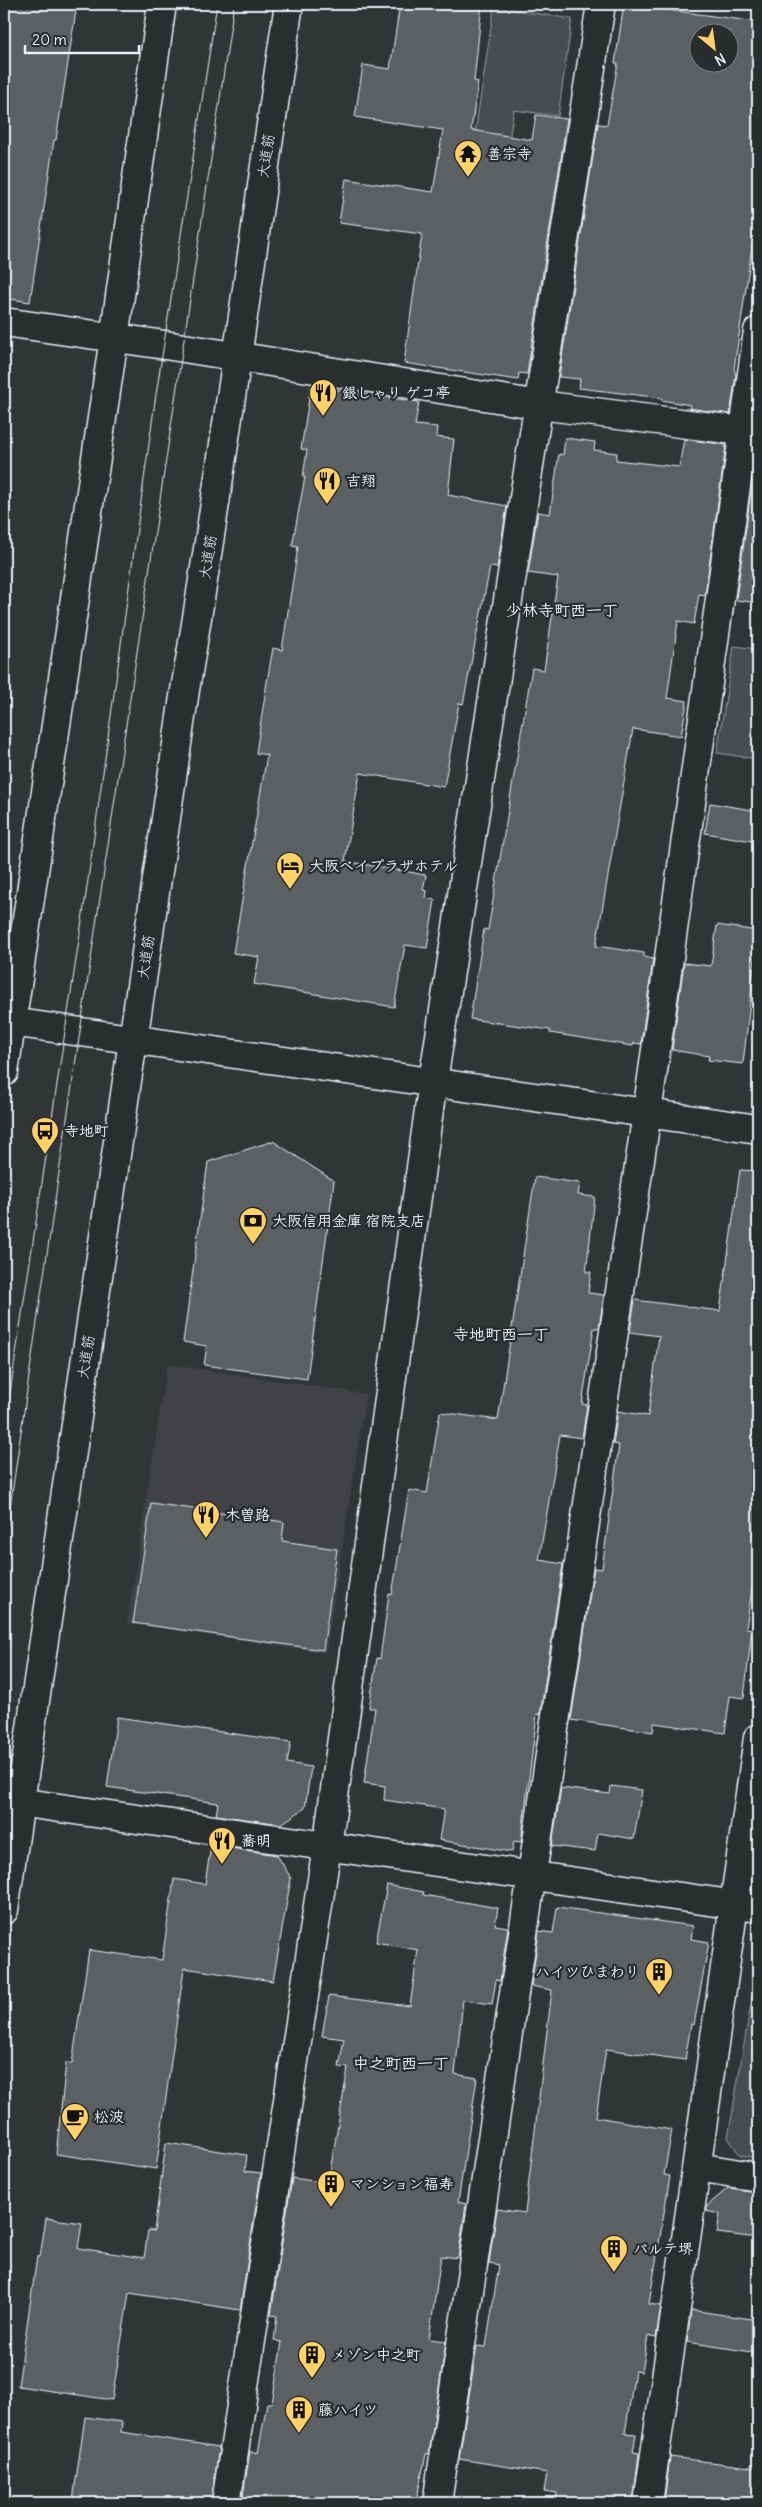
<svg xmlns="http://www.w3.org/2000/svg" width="762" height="2507" viewBox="0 0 762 2507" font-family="Delius,'Klee One',sans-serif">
<rect width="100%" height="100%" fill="#323536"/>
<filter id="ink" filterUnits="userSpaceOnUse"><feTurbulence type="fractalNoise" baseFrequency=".02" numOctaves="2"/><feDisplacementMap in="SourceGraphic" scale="10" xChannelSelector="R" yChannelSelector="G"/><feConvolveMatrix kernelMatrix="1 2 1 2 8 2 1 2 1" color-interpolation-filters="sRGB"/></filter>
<g filter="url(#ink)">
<path fill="#3f4244" d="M167,1364L366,1394L326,1653L127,1623Z"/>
<path fill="#494d4f" stroke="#989fa4" d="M494,7L572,19L558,116L514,110L508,146L474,140Z
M734,646L758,649V759L717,753Z
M758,1963V2158L740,2155L728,2138Z"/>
<path fill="#5c6063" stroke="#e8f1f8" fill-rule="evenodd" d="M4,4H77L56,140H54L30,302L4,298Z
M400,4H482L474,81L478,82L471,130L532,140L536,115L567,119L527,374L519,373L518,380L404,363L422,234L339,223L346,179L433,192L443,130L355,117L363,65L390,69Z
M624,4L758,22V206L734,369L736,375L730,414L689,408L690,405L661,400L662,398L579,388L580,379L559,377L598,124L607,125L618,63H615ZM700,32H730V62H700Z
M311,386L419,402L415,425L437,427L436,437L454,439L448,495L507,506L497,568L490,567L463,704L459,703L444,787L360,773L345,861L426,875L423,890L427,891L426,898L435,900L427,948L405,945L394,1007L254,984L259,957L233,953L267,755L256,753L267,682L273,648L282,650L298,547L292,546L305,477H303L307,450L301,449Z
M565,438L595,442L594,450L617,453L616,460L679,467L684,439L726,445L705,595L699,594L694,624L678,621L667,698L687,701L681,736L633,729L596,946L644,953V957L653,959L641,1044L634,1043L633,1046L550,1033V1030L470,1019L484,929L488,930L532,668L544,670L558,577L528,573L538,512L550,514L559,454L563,455Z
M757,448H758V603L736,600Z
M710,803L758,811V842L705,833Z
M717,925L758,931L743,1064L708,1060L709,1056L672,1050L684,963L711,966Z
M273,1141L334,1181L307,1379L204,1365L207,1346L183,1342L208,1162Z
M740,1170L758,1171V1551L746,1628L752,1629L744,1698L730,1696L725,1733L654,1723L653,1732L571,1720L594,1568L602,1569L619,1445L613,1444L618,1411L648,1416L659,1336L630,1332L635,1300L720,1311Z
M535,1177L580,1183L578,1195L595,1197L586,1272H591L588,1293L604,1295L599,1328H594L582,1404L587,1405L582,1438L560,1435L539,1560L563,1564L540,1715L537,1714L521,1842L514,1841L512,1852L439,1840L444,1809L384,1800L385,1786L364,1783L375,1708H369L377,1658L380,1659L389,1594L392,1595L409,1490L427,1493L440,1412L498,1420Z
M151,1503L284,1522L282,1541L337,1549L323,1650L133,1623Z
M117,1717L291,1742L287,1763L311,1767L305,1808L281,1824L216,1815L218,1803L107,1787Z
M611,1786L642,1790L634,1839L598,1833L595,1851L552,1846L561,1788L610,1794Z
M211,1845L277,1855L291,1878L273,1981L184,1968L156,2169L56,2154L66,2063L72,2064L89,1950L162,1960L174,1879L205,1884Z
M387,1885L424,1892L423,1895L498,1908L495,1925L508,1927L500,1981L496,1980L492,2004L463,2000L455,2074L477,2078L458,2202L466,2204L458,2258L441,2256L429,2339L446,2341L429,2454H426L416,2503H242L250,2451L258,2453L267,2403H272L282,2342L274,2341L277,2316L271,2315L292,2178L328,2183L348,2068L339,2067L344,2039L322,2036L329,1996L410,2006L418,1950L376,1942Z
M557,1907L693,1926L691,1939L709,1942L694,2025L691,2024L685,2060L606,2049L596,2117L672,2130L664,2175L670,2176L649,2304L661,2306L656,2338L648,2336L642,2372L635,2371L625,2433L636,2434L633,2452L639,2453L633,2503H555L557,2493L544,2491L547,2473L459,2459L477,2346L486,2347L499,2265L489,2263L497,2209L525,2213L552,1990L531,1986L539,1931L553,1933Z
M166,2143L247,2155L245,2171L261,2173L240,2310L129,2293L112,2400L18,2386L37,2257H40L46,2218L82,2223L78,2248L144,2258L148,2230L154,2231Z
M728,2188L758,2192V2238L717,2233L720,2214L706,2211V2207Z
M691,2310L758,2320V2353L687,2342Z
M85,2417L122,2422L121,2432L219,2447L211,2503H95L73,2500Z
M670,2457L758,2468V2503H664Z"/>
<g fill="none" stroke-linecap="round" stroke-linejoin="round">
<defs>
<path id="minor" d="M4,322L165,345L540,405L758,433
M4,1021L758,1129
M4,1800L758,1908
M697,2167L758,2177
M226,2503L327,1847L433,1081L601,4
M437,2503L647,1113L758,331
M648,2503L758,1738"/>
<path id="major" d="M4,1072L114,338L162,4
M4,1910L185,690C224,462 254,233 289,4"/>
</defs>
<use href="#minor" stroke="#e8f1f8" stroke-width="31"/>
<use href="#major" stroke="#e8f1f8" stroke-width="31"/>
<use href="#minor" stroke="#2a2d2e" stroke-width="28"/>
<use href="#major" stroke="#2a2d2e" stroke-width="28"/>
<path stroke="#e8f1f8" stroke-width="1" d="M4,1432L86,894L155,401L217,4
M4,1549C78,1034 158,519 234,4"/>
</g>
</g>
<defs>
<symbol id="temple-pin" viewBox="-11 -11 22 30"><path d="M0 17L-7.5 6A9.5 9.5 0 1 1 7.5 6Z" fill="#ffd166" stroke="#2a2d2e"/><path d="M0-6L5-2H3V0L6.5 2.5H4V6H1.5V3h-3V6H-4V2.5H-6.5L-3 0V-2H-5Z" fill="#111"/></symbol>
<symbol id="restaurant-pin" viewBox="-11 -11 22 30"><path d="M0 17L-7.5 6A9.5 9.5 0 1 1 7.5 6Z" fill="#ffd166" stroke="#2a2d2e"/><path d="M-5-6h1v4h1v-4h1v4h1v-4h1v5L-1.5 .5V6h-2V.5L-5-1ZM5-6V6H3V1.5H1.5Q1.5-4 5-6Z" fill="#111"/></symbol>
<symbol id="hotel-pin" viewBox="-11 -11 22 30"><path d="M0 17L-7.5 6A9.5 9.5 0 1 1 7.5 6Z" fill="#ffd166" stroke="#2a2d2e"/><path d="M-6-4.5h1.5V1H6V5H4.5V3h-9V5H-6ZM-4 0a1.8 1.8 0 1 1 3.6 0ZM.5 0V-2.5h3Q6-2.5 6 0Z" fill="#111"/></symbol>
<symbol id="bus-pin" viewBox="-11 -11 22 30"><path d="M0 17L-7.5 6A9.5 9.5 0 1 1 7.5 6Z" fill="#ffd166" stroke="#2a2d2e"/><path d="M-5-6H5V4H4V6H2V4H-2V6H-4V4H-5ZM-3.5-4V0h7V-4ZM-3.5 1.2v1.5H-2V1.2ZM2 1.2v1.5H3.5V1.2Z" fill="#111"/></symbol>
<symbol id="bank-pin" viewBox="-11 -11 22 30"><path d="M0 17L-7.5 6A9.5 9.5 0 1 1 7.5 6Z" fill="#ffd166" stroke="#2a2d2e"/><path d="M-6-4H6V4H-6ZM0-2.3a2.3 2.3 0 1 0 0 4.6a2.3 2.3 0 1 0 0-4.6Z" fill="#111"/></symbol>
<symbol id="building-pin" viewBox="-11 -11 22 30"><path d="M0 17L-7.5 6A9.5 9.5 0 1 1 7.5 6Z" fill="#ffd166" stroke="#2a2d2e"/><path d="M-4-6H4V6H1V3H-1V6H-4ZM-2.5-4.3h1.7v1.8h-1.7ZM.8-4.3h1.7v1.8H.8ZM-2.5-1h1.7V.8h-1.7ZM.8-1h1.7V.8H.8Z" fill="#111"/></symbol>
<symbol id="cafe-pin" viewBox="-11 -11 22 30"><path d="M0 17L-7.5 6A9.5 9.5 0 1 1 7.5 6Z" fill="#ffd166" stroke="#2a2d2e"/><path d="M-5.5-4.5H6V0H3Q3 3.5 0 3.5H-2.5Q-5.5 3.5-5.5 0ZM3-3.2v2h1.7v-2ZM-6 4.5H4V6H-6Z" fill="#111"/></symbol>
</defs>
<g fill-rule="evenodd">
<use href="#temple-pin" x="452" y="138" width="32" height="43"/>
<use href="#restaurant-pin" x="307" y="377" width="32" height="43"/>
<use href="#restaurant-pin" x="311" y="465" width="32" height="43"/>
<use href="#hotel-pin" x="274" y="850" width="32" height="43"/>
<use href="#bus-pin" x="29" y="1115" width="32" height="43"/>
<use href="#bank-pin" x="237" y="1205" width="32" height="43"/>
<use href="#restaurant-pin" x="190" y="1499" width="32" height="43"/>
<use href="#restaurant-pin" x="206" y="1825" width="32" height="43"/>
<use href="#building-pin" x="643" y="1956" width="32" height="43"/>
<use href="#cafe-pin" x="59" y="2101" width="32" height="43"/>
<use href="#building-pin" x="315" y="2168" width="32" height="43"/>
<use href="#building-pin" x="598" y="2233" width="32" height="43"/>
<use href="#building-pin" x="296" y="2339" width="32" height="43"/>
<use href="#building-pin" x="283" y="2394" width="32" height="43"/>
</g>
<g text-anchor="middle" stroke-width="4.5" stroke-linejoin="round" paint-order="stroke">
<g font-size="15" font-weight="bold" fill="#e8f1f8" stroke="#2a2d2e" text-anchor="start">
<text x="487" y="159">善宗寺</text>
<text x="342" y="398">銀しゃり ゲコ亭</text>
<text x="346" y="486">吉翔</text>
<text x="309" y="871">大阪ベイプラザホテル</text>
<text x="64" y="1136">寺地町</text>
<text x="272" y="1226">大阪信用金庫 宿院支店</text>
<text x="225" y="1520">木曽路</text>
<text x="241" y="1846">蕎明</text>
<text x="640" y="1977" text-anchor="end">ハイツひまわり</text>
<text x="94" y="2122">松波</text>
<text x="350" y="2189">マンション福寿</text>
<text x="633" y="2254">パルテ堺</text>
<text x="331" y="2360">メゾン中之町</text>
<text x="318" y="2415">藤ハイツ</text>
</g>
<g font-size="15" fill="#e8f1f8" stroke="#2a2d2e">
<text transform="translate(266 156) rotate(-81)" y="5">大道筋</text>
<text transform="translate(208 557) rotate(-81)" y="5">大道筋</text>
<text transform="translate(146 957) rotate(-82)" y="5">大道筋</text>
<text transform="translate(86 1357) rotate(-81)" y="5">大道筋</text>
</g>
<g font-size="16" font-weight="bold" fill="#e8f1f8" stroke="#2a2d2e">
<text x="562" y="616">少林寺町西一丁</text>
<text x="501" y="1340">寺地町西一丁</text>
<text x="401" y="2069">中之町西一丁</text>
</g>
</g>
<rect width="762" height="2507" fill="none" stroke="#2a2d2e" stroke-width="20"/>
<rect x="10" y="10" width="742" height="2487" fill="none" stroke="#e8f1f8" stroke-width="2" filter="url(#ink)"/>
<g transform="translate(714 48) rotate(151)"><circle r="24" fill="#2a2d2e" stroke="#767b7f"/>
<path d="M0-4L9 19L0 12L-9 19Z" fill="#ffd166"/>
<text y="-8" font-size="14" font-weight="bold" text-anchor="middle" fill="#e8f1f8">N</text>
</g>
<path d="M25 45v8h114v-8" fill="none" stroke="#e8f1f8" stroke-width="2.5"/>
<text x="32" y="45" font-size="15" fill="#e8f1f8" stroke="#2a2d2e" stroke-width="4" paint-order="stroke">20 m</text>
</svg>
